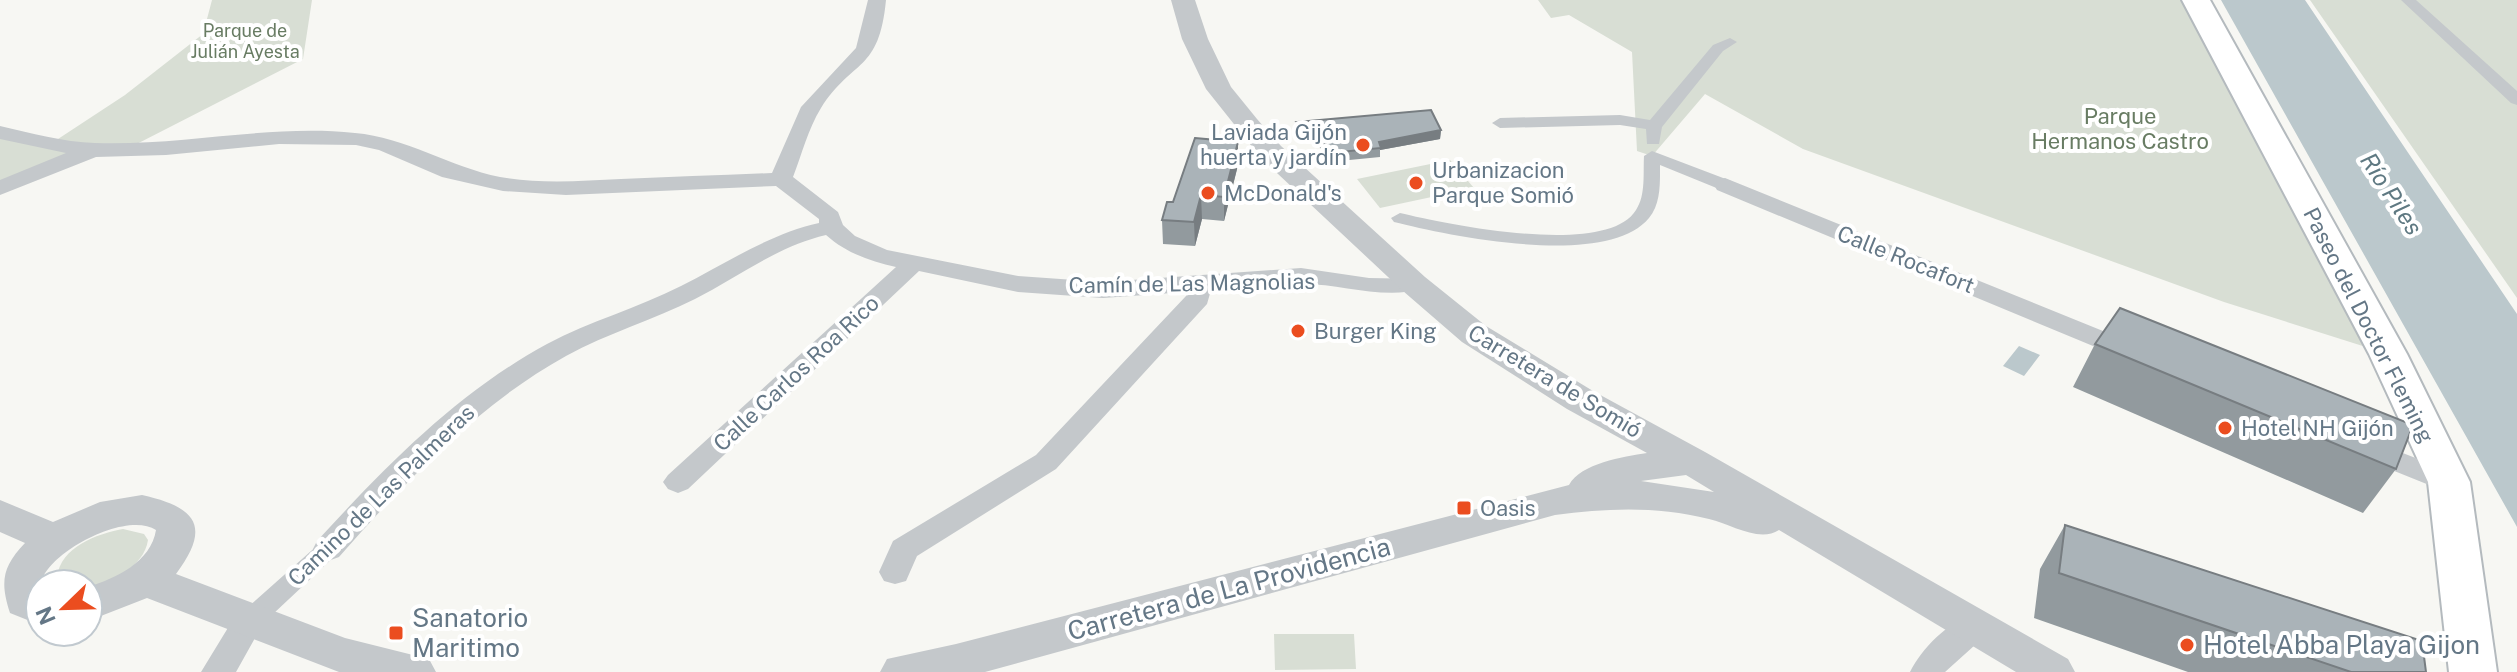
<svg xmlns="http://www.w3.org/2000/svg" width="2517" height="672" viewBox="0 0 2517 672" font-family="'Public Sans',sans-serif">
<rect width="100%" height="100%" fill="#f7f7f3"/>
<path fill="#d8ded4" d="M212,0H312L303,59L125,150H94L0,188V132L46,144L58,139L125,95L203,34Z
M1538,0H2196L2388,354L2224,302L1803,149L1705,94L1652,156L1637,151L1632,52L1569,15L1551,18Z
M2310,0H2517V298Z
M1450,160L1474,188L1380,208L1357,179Z
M123,529L144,534L148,540C144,567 112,582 88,587V584H62L57,577C61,547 96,534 123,529Z
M1274,634H1354L1356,669L1275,670Z"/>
<path fill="#bbc8cc" d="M2221,0H2305L2517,314V527Z
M2019,346L2040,355L2024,376L2003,366Z"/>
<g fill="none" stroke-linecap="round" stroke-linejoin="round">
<defs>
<path id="secondary" d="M2182,0H2210L2407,354L2470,482L2497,672H2449L2428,482L2369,354Z"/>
</defs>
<use href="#secondary" stroke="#b4babe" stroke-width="4"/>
<path fill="#c4c8cb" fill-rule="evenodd" d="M2401,0H2416L2517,91V105L2511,103Z
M1730,38L1737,42L1723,51L1662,127L1659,144H1647L1646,129L1620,125L1500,128L1492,123L1500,118L1620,115L1650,120L1713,45Z
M1652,151L1731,181L1734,185L1731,189H1719L1660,165C1660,183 1661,204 1649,218C1607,269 1450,236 1394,222L1391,218L1400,213C1446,224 1607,258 1636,210C1646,195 1643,173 1644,156Z
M328,540L336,543L340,549L336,555L257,629L248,632L239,629L236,622L239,615L320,543Z"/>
<path fill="#c4c8cb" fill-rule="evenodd" d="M868,0H886C879,73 853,58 821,108C808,129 802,154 793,177L838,212L843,225L855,236L887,250L1018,276L1103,282L1301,268L1369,278L1423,279L1426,284L1423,289C1380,300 1341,283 1299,284C1269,284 1240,288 1211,290L1207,304L1056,469L917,556L906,581L895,584L884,581L879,572L893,541L1036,455L1186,296V292L1103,298L1018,292L919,271L688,489L678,493L668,489L663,482L668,475L896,267C870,261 846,253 826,235C778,246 738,277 695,299C653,320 608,333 566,356C476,406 406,481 339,557L328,561L317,557L313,549L317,541C386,466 457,393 547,344C590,321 638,308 681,286C727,263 769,234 819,223V219L776,186L566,195L503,191L442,177L379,150L356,145L279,144L166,155L96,157L0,195V180L66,153L0,139V126C31,133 63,142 95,143C182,146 269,124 355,133C405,137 450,167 500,177C539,184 581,181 621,179C671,177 722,175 772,173L801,107L856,48Z
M1725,178L2140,346L2144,352L2140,358L2131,361L2122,358L1717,190L1714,185L1717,180Z
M2367,439L2459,475L2464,482L2459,489L2449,493L2357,456L2353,449L2357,442Z
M248,609L259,613L264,622L236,672H201L237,613Z
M1974,614L1985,618L1990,627L1985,636L1945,672H1910C1922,648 1948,622 1974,614Z"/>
<path fill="#c4c8cb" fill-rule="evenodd" d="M1171,0H1195L1208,39L1231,87L1257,119L1281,146L1425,277L1486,326L1593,391L1705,452L2068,659L2075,672H2016L1779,530C1759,543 1731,524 1709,519C1658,506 1607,508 1555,515L985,672H880L887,659L956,644L1569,485C1581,463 1623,457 1647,453L1567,409L1462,342L1403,291L1261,158L1206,89L1182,39ZM1686,475L1714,492L1641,481Z
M142,495C196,507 212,526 176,574L345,638L429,659L436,672H339L147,598L88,621V587C116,578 151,562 156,530C127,511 51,550 41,582C37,594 40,612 40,625L10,613C0,582 2,567 25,543L0,532V500L53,522L100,502Z"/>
<use href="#secondary" fill="#fff" fill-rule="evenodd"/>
</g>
<path fill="#929a9e" d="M1297,122L1441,130L1440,139L1380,150V157L1329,162L1326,152L1297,131Z
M1238,142V165L1224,221L1202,219L1195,246L1163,244L1162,220L1173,202Z
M2095,344L2396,469L2363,513L2073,387Z
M2065,525L2426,672H2188L2034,618L2040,569Z"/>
<path fill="#777d81" d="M1441,130L1440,139L1380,150L1379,142Z
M1238,142V165L1224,221V197Z
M1201,195L1202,219L1195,246L1194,222Z"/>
<path fill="#aab3b8" stroke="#777d81" stroke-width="2" d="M1431,110L1441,130L1379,142L1381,148L1330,153L1326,144L1297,122Z
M1195,138L1238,142L1224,197L1201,195L1194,222L1162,220L1167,202H1173Z
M2120,308L2413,425L2396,469L2095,344Z
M2065,525L2422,641L2426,672H2351L2059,573Z"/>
<g fill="#eb4d1f" stroke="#fff" stroke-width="3">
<circle cx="1363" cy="145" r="8"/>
<circle cx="1416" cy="183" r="8"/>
<circle cx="1208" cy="193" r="8"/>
<circle cx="1298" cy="331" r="8"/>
<circle cx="2225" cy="428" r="8"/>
<rect x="1456" y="500" width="16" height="16" rx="4"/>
<rect x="388" y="625" width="16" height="16" rx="4"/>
<circle cx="2187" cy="645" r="8"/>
</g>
<g text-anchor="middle" stroke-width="8" stroke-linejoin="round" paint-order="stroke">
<g font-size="18" fill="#687c63" stroke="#fff">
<text x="245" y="37">Parque de<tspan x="245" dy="21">Julián Ayesta</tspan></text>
</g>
<g font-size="22" fill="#687c63" stroke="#fff">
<text x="2120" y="124">Parque<tspan x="2120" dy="25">Hermanos Castro</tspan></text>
</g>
<g font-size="22" fill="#647786" stroke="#fff" text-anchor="start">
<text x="1347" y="140" text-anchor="end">Laviada Gijón<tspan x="1347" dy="25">huerta y jardín</tspan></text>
<text x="1432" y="178">Urbanizacion<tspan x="1432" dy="25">Parque Somió</tspan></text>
<text x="1224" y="201">McDonald's</text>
<text x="1314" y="339">Burger King</text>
<text x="2241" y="436">Hotel NH Gijón</text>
<text x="1480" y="516">Oasis</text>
</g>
<g font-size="22" fill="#647786" stroke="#fff">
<text transform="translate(1906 259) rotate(22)" y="8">Calle Rocafort</text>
<text transform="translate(1192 283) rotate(-1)" y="8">Camín de Las Magnolias</text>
<text transform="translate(2369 325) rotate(63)" y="8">Paseo del Doctor Fleming</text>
<text transform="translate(796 373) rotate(-43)" y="8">Calle Carlos Roa Rico</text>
<text transform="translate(1555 381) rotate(31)" y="8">Carretera de Somió</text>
<text transform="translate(381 495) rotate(-44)" y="8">Camino de Las Palmeras</text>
</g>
<g font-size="24" font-style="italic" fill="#5f7982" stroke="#fff">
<text transform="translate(2391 194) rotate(57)" y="8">Río Piles</text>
</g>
<g font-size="26" fill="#647786" stroke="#fff">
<text transform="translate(1229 589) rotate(-15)" y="9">Carretera de La Providencia</text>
</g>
<g font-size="26" fill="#647786" stroke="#fff" text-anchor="start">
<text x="412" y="627">Sanatorio<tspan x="412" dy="30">Maritimo</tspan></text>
<text x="2203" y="654">Hotel Abba Playa Gijon</text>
</g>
</g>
<g transform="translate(64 608) rotate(247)"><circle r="38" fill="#ffffff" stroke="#c1c9cf" stroke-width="2"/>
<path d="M0-6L14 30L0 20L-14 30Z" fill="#eb4d1f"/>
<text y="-12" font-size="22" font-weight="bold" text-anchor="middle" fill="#647786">N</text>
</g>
</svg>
